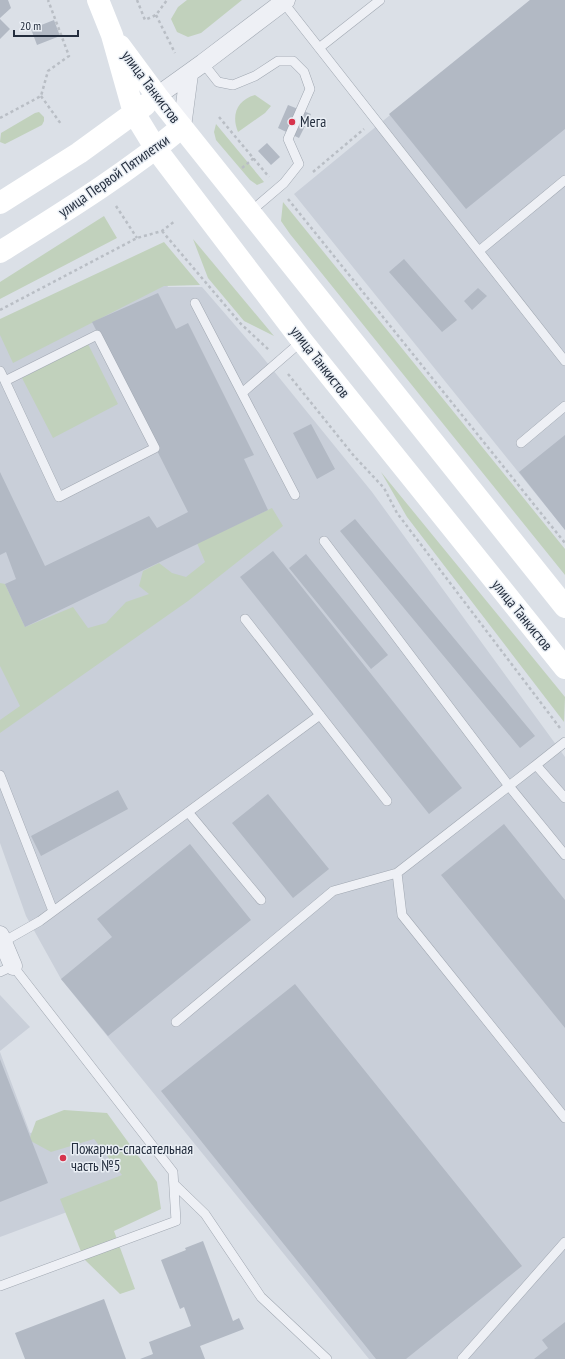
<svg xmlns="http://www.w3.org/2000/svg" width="565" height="1359" viewBox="0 0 565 1359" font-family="'PT Sans Narrow',sans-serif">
<rect width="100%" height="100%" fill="#dbe0e7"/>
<path fill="#c9cfd9" d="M530,0H565V530L294,194Z
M149,252L168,287H202L260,354L372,492L565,757V1359H369L61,979L26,916L0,843V324Z
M0,995L30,1027L0,1051Z
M0,1052L30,1133L95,1119L145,1183L0,1237Z"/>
<path fill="#c1d1bc" d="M187,0H242L201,33L188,37L177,32L171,19L178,7Z
M255,95L271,106L265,113L238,132C231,115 237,100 255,95Z
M39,112L44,117V121L42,125L5,144L0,142L1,133L35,113Z
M216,124L264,182L257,185L250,180L216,140L214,132Z
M283,202L565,549V575L290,234L281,221Z
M104,216L117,238L0,299V282Z
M193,239L274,336L244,321L208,278Z
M164,242L200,285L164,286L13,363L0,335V319Z
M88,344L118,404L53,438L22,378Z
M381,472L565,697L564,722L407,517Z
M272,508L283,526L188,601L0,733V720L20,706L0,666V583L5,584L25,627L73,607L88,628L106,623L126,602L149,594L139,586L143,571L159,563L172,573L186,577L205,562L197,543Z
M64,1110L107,1113L157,1182L161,1209L114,1231L135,1289L120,1294L84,1259L60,1199L122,1175L94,1139L51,1152L29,1140L36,1121Z"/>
<path fill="#b2b9c4" d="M0,0H8L11,8L0,18Z
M530,0H565V129L466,209L389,114Z
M0,19L10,29L0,39Z
M54,20L60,36L37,45L31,29Z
M288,105L311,114L299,138L278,128Z
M267,143L280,157L271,165L258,151Z
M404,259L457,320L442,332L389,272Z
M478,288L487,296L472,310L464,301Z
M158,293L176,329L188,323L254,455L244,459L268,510L25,627L5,584L16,579L6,552L0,555V472L45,566L149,516L157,528L188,512L92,322Z
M311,424L335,469L317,479L293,433Z
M565,435V530L519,472Z
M355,519L535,736L520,748L340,531Z
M273,551L462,788L429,814L240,577Z
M306,554L388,655L371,669L289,568Z
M118,790L128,809L41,856L31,836Z
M268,794L329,869L293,898L232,823Z
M504,824L565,900V1028L441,875Z
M190,844L251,920L108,1036L61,979L112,937L97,919Z
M295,984L522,1266L406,1359H376L161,1091Z
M0,1059L48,1183L0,1202Z
M203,1241L233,1321L239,1318L244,1329L200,1346L205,1359H140L153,1354L149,1342L191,1326L184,1307L180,1309L161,1260L186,1250L185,1248Z
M104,1299L126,1359H25L15,1333Z
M565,1322V1359H534L548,1348L542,1340Z"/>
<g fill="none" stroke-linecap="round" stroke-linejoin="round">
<defs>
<path id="service" d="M283,2L565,361
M319,48L380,0
M203,63L218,82L233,85L255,76L278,61H293L304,72L310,89L288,139L299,164L284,183L250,212
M479,251L565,180
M195,303L295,495
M0,371L5,381L59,497L155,448L97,335L5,381
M242,393L302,341
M521,443L565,406
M324,541L509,786L565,855
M245,619L387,801
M565,742L536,765L565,798
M0,775L53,911
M188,812L261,900
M397,873L402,915L565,1118
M3,942L40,921L320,715
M0,972L13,966L173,1172L176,1221L0,1286
M176,1022L333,891L397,873L536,765
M174,1184L205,1214L261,1297L327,1359
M462,1359L565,1242"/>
<path id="minor" d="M157,96L203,63L286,0
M182,127L189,74
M0,935L13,966"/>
</defs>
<use href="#service" stroke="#a0a7b1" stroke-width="10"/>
<use href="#minor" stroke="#a0a7b1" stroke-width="19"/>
<path stroke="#b9bec5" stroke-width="2.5" stroke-dasharray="3 3" stroke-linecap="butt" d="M137,0L145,20L156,15L167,0
M156,15L175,53
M41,96L61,124
M219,117L269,177
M0,118L41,96L48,71L69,56L48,0
M242,168L254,158
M313,172L364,129
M288,199L565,543
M116,206L137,238
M162,231L241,324L269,350
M0,310L137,238L162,231L175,221
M288,374L354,456L384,488L397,513L560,728"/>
<use href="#service" stroke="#eef0f5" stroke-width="9"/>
<use href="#minor" stroke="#eef0f5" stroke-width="18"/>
<path stroke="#fff" stroke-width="22" d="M98,0L112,35L134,113L156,149L302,341L565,668
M120,46L157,96L565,607
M0,203L79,153L145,105
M0,252C62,213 126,174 182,127"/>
</g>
<g fill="#d7344d" stroke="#eaeff5" stroke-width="1.5">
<circle cx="292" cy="122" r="4"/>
<circle cx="63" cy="1158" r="4"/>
</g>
<g text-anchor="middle" stroke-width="3" stroke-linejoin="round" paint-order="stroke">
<g font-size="15" fill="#242e3e" stroke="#eaeff5">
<text transform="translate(151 87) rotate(53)" y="5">улица Танкистов</text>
<text transform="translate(114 176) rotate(-35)" y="5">улица Первой Пятилетки</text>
<text transform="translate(320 362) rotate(52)" y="5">улица Танкистов</text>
<text transform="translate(522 615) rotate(51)" y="5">улица Танкистов</text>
</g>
<g font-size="15" fill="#242e3e" stroke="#eaeff5" text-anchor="start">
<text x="300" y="127">Мега</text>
<text x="71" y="1154">Пожарно-спасательная<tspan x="71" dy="17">часть №5</tspan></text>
</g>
</g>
<path d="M14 30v6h64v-6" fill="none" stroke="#242e3e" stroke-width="2"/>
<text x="20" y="30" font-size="12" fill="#242e3e" stroke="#eaeff5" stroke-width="3" paint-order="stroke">20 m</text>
</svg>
